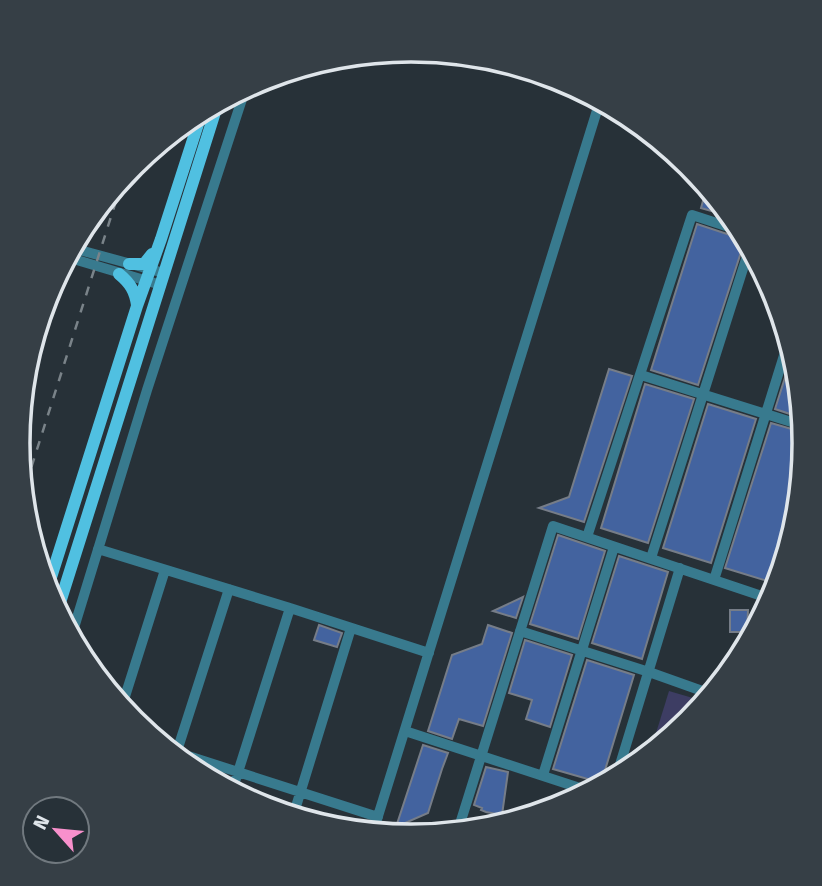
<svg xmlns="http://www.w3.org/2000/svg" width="822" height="886" viewBox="0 0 822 886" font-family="'Fira Sans',sans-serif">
<rect width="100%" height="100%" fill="#273138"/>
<path fill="#3d3d63" d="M669,691L703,701L689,722L652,746Z"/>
<path fill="#43639f" stroke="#767d88" stroke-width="2" d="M706,190L722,214L701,208Z
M697,224L730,235L736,234L743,246L698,385L651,370Z
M789,365L797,403L799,417L775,409Z
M609,369L632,376L584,522L539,508L569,497Z
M645,384L694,399L648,543L601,528Z
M708,404L756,419L711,563L663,548Z
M771,423L802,432L804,443L781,559L774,583L725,568Z
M558,535L605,551L578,639L530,624Z
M619,556L668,572L642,659L592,643Z
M523,597L516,618L493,611Z
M730,610H748L747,632H730Z
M319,625L342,633L337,647L314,640Z
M488,625L512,633L483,726L459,719L452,739L428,731L452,655L482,644Z
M525,640L572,655L550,727L526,719L532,700L509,693Z
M587,660L634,675L602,780L598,782L553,769Z
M423,745L448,753L442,769L428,813L396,827Z
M486,767L508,772L502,815L486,812L481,810L482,808L474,805Z"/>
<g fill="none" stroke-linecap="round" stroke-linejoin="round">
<path stroke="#387a8e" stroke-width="10" d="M76,249L164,273
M70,258L161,285
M641,375L801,425
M587,537L692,215L732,228
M98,549L290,608L429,653
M651,558L748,253
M714,580L786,349
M73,631L147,390L245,90
M520,631L649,672L708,693
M122,706L165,570
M405,731L586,790
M177,751L229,589
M182,754L378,817
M619,768L680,568
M543,775L614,547
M233,788L290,608
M294,813L351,628
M459,827L553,526L771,599
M374,829L599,104"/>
<path stroke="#50c0e1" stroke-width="12" d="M129,264H144L152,254
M119,274C130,283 135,291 137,305
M47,590L137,306L161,239L199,121
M58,609L216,109"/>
<path stroke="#7a8389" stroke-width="2.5" stroke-dasharray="9 9" stroke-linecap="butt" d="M26,484L123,179"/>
</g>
<path d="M0 0H822V886H0ZM30 443a381 381 0 1 1 762 0a381 381 0 1 1-762 0Z" fill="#363f46" fill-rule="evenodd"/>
<path fill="none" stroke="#dfe5ea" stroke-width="3.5" d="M30 443a381 381 0 1 1 762 0a381 381 0 1 1-762 0Z"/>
<g transform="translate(56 830) rotate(297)"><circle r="33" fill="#273138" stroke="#71797f" stroke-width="2"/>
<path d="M0-5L12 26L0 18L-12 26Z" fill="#f890cc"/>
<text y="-10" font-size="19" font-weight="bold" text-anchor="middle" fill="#dfe5ea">N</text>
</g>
</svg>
